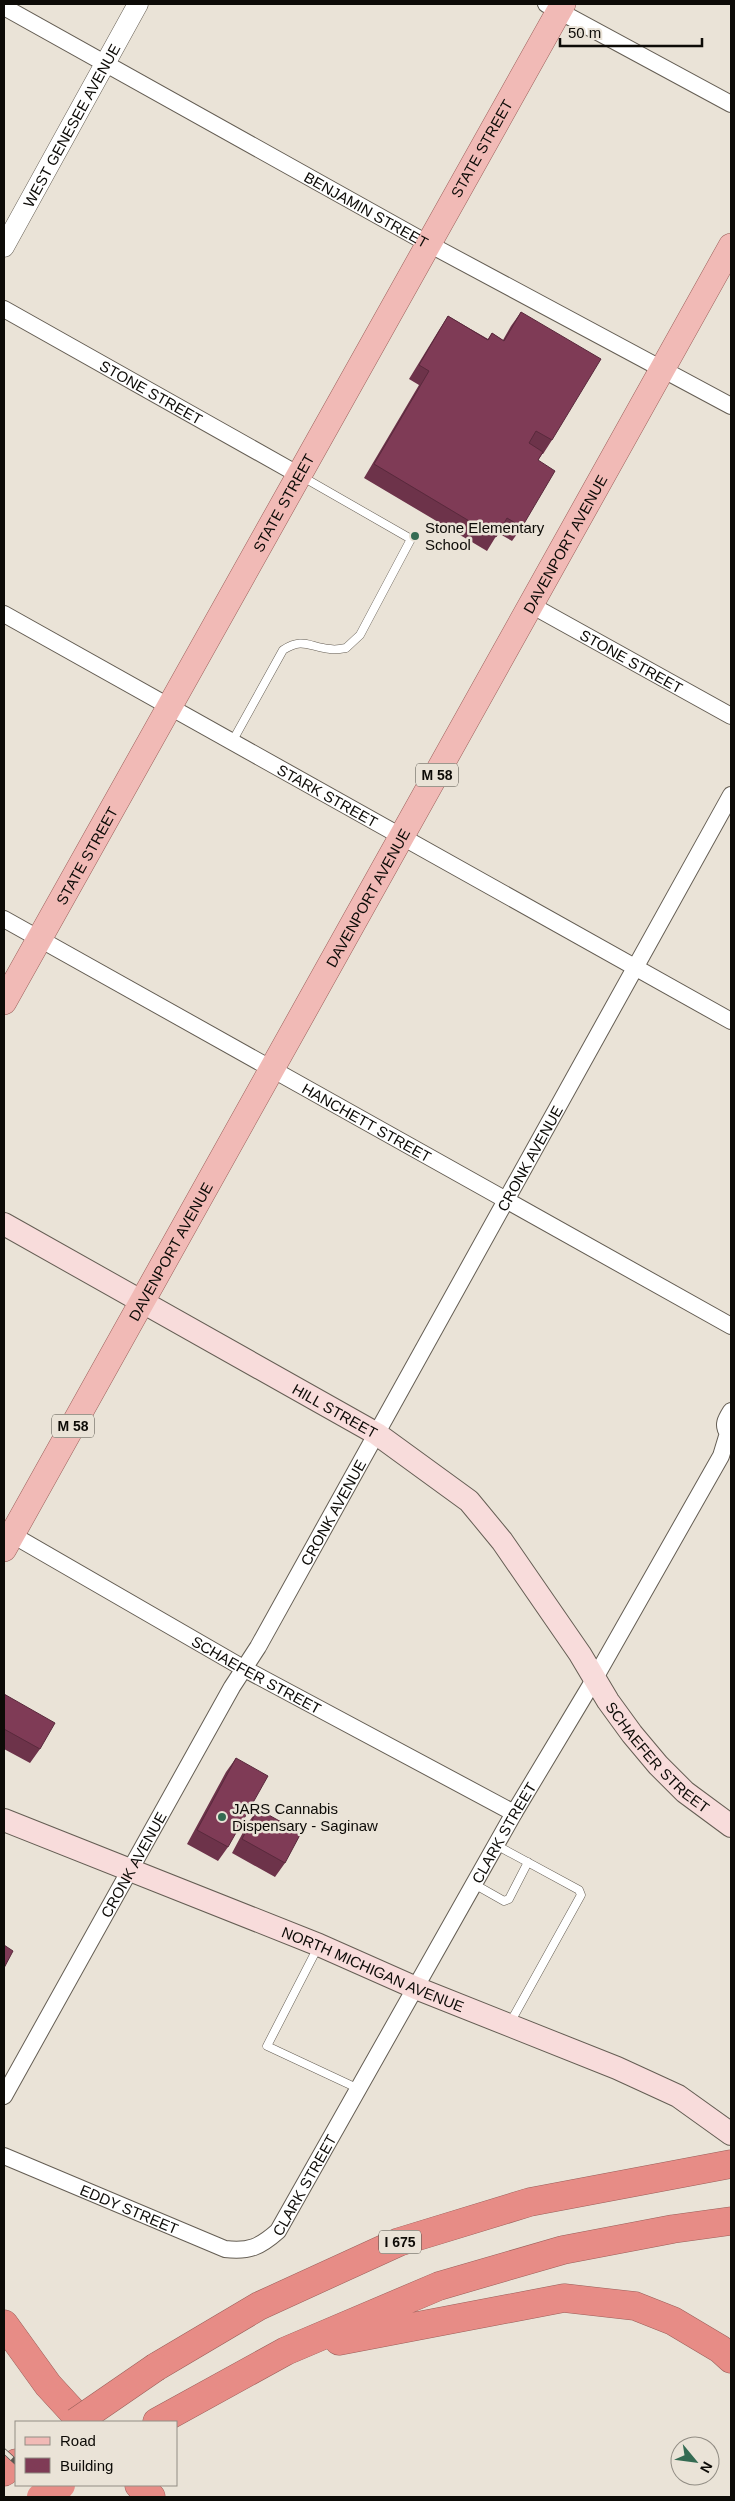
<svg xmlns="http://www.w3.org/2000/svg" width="735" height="2501" font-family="Arial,sans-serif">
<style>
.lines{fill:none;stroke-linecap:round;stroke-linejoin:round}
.service-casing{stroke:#655e54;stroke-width:9}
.minor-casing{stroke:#655e54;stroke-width:18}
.tertiary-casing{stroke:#655e54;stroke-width:21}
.secondary-casing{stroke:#655e54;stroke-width:24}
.primary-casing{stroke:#9b5f5a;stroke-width:26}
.motorway-casing{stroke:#9b5f5a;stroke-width:29}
.service{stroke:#fff;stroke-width:8}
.minor{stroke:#fff;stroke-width:16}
.tertiary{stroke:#fff;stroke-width:20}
.secondary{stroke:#f8dcdb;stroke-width:22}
.primary{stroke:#f1bab6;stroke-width:25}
.motorway{stroke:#e78c86;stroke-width:28}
.rail-casing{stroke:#5b5851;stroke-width:5.5}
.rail{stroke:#eae3d7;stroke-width:4;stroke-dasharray:11;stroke-linecap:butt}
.motorway-bridge-casing{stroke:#9b5f5a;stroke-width:29;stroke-linecap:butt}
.motorway-bridge{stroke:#e78c86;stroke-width:28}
.wall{fill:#6d334a}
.building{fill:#7f3b56;stroke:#59293c}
.poi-dot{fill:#346b52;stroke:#eae3d7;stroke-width:2}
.labels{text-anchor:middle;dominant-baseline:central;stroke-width:5;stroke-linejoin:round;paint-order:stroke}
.shield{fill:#eae3d7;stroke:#4f4c45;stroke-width:1}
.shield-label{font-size:14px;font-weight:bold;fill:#0d0b07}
.street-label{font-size:15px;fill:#0d0b07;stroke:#eae3d7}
.poi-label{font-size:15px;fill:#0d0b07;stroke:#eae3d7;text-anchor:start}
</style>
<rect width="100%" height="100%" fill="#eae3d7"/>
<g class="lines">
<defs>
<path id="service" d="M232,742L283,650C303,637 309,647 330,649C335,650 341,649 346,648L360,635L411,539L301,476
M496,1845L579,1890L581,1895L510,2023
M474,1884L504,1901L509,1899L528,1862
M318,1947L267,2046L359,2089"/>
<g id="minor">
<path d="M546,4L731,104"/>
<path id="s1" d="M4,7L427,243L731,406"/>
<path id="s2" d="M4,309L299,475"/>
<path id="s3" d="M531,605L731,716"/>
<path id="s4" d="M4,614L731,1021"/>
<path id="s5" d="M4,919L731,1326"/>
<path id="s6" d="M4,1530L243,1668L514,1813"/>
<path id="s7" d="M4,2096L232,1687L258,1647L731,795"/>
<path id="s8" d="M4,2156L225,2249C249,2252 260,2247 278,2231L514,1813L595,1678L721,1456L728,1433C722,1425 726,1419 731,1411"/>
</g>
<g id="tertiary">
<path id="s9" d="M4,247L138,4"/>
</g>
<g id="secondary">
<path id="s10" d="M4,1224L377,1434L469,1501L502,1541L580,1654L608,1701L632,1734L658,1765L685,1792L731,1826"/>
<path id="s11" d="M4,1820L319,1945L416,1988L617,2068L678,2096L731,2134"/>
</g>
<g id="primary">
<path id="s12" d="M4,1002C192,670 374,335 563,4"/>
<path id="s13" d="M4,1549L731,246"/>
</g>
<path id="motorway" d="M4,2324L48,2385L82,2422
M339,2341L564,2298L635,2306L673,2321L720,2349L731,2359
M156,2367L259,2306L399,2242L530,2202L731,2164
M157,2422L286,2351L439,2286L563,2250L673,2229L731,2221
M4,2472L16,2463
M139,2485L151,2497"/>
</defs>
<use href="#service" class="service-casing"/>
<use href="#minor" class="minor-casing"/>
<use href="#tertiary" class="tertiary-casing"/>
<use href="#secondary" class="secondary-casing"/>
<use href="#primary" class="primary-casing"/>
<use href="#motorway" class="motorway-casing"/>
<use href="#service" class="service"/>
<use href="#minor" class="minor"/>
<use href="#tertiary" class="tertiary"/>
<use href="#secondary" class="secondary"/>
<use href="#primary" class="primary"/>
<use href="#motorway" class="motorway"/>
<defs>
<path id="rail" d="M4,2451L16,2462
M41,2485L55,2497"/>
</defs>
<use href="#rail" class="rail-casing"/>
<use href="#rail" class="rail"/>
<defs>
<path id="motorway-bridge" d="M76,2422L156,2367
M41,2497L61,2485"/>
</defs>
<use href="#motorway-bridge" class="motorway-bridge-casing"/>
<use href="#motorway-bridge" class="motorway-bridge"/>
</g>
<path class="wall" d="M521,312L552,440L543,454H542L538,460L522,527L512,541L498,533L487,551L364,478L419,385L409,379L439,330L448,316L488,339L492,333L503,340L511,326Z
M4,1694L40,1749L30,1763L4,1749Z
M236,1758L228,1847L218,1861L187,1844L226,1772Z
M258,1809L285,1863L275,1877L232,1853L248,1823Z"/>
<path class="building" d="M521,312L601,359L552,440L536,431L529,443L543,452L538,460L555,471L522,527L507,518L496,537L374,464L429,371L419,365L448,316L488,340L492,333L504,341Z
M4,1694L55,1723L40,1749L4,1729Z
M236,1758L268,1776L228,1847L197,1830Z
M258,1809L301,1833L285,1863L242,1839Z
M4,1945L13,1951L4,1968Z"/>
<g class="poi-dot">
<circle cx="415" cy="536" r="5"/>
<circle cx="222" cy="1817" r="5"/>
</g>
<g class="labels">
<g class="shield">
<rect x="416" y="763.5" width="42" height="23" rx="4"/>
<rect x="52" y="1414.5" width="42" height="23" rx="4"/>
<rect x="379" y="2230.5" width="42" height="23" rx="4"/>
</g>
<g class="shield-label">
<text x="437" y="775">M 58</text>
<text x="73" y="1426">M 58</text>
<text x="400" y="2242">I 675</text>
</g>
<g class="street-label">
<text stroke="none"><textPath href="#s9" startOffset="139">WEST GENESEE AVENUE</textPath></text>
<text stroke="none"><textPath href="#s12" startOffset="978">STATE STREET</textPath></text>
<text stroke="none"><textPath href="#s1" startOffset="415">BENJAMIN STREET</textPath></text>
<text stroke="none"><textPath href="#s2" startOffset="169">STONE STREET</textPath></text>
<text stroke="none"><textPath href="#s12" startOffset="572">STATE STREET</textPath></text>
<text stroke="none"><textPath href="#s13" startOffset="1151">DAVENPORT AVENUE</textPath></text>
<text stroke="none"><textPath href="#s3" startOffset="115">STONE STREET</textPath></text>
<text stroke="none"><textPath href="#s4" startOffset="371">STARK STREET</textPath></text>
<text stroke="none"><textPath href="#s12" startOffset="168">STATE STREET</textPath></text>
<text stroke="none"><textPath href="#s13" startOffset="746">DAVENPORT AVENUE</textPath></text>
<text stroke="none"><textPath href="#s5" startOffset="416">HANCHETT STREET</textPath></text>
<text stroke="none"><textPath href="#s7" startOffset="1075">CRONK AVENUE</textPath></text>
<text stroke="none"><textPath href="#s13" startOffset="341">DAVENPORT AVENUE</textPath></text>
<text stroke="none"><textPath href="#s10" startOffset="380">HILL STREET</textPath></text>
<text stroke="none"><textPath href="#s7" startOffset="670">CRONK AVENUE</textPath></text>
<text stroke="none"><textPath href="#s6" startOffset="291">SCHAEFER STREET</textPath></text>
<text stroke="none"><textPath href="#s10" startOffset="861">SCHAEFER STREET</textPath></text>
<text stroke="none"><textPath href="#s8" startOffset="756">CLARK STREET</textPath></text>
<text stroke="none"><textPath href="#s7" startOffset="265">CRONK AVENUE</textPath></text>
<text stroke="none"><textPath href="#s11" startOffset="398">NORTH MICHIGAN AVENUE</textPath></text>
<text stroke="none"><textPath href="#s8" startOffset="351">CLARK STREET</textPath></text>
<text stroke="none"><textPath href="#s8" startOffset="136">EDDY STREET</textPath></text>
</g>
<g class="poi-label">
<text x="425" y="527">Stone Elementary<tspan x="425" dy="17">School</tspan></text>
<text x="232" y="1808">JARS Cannabis<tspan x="232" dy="17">Dispensary - Saginaw</tspan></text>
</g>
</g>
<rect width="735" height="2501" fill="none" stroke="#0d0b07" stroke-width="10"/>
<rect x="15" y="2421" width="162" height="65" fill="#eae3d7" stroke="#928d84"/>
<rect x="25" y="2437" width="25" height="8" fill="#f1bab6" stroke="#928d84"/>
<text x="60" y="2446" font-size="15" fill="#0d0b07">Road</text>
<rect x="25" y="2458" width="25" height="15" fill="#7f3b56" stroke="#928d84"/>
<text x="60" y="2471" font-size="15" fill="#0d0b07">Building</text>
<g transform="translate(695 2461) rotate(119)"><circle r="24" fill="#eae3d7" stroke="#928d84"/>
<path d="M0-4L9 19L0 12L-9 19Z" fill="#346b52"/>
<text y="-8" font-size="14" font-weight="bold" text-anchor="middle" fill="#0d0b07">N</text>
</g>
<path d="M560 38v8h142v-8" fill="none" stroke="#0d0b07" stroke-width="2.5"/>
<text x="568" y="38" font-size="15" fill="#0d0b07" stroke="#eae3d7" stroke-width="4" paint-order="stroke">50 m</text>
</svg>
